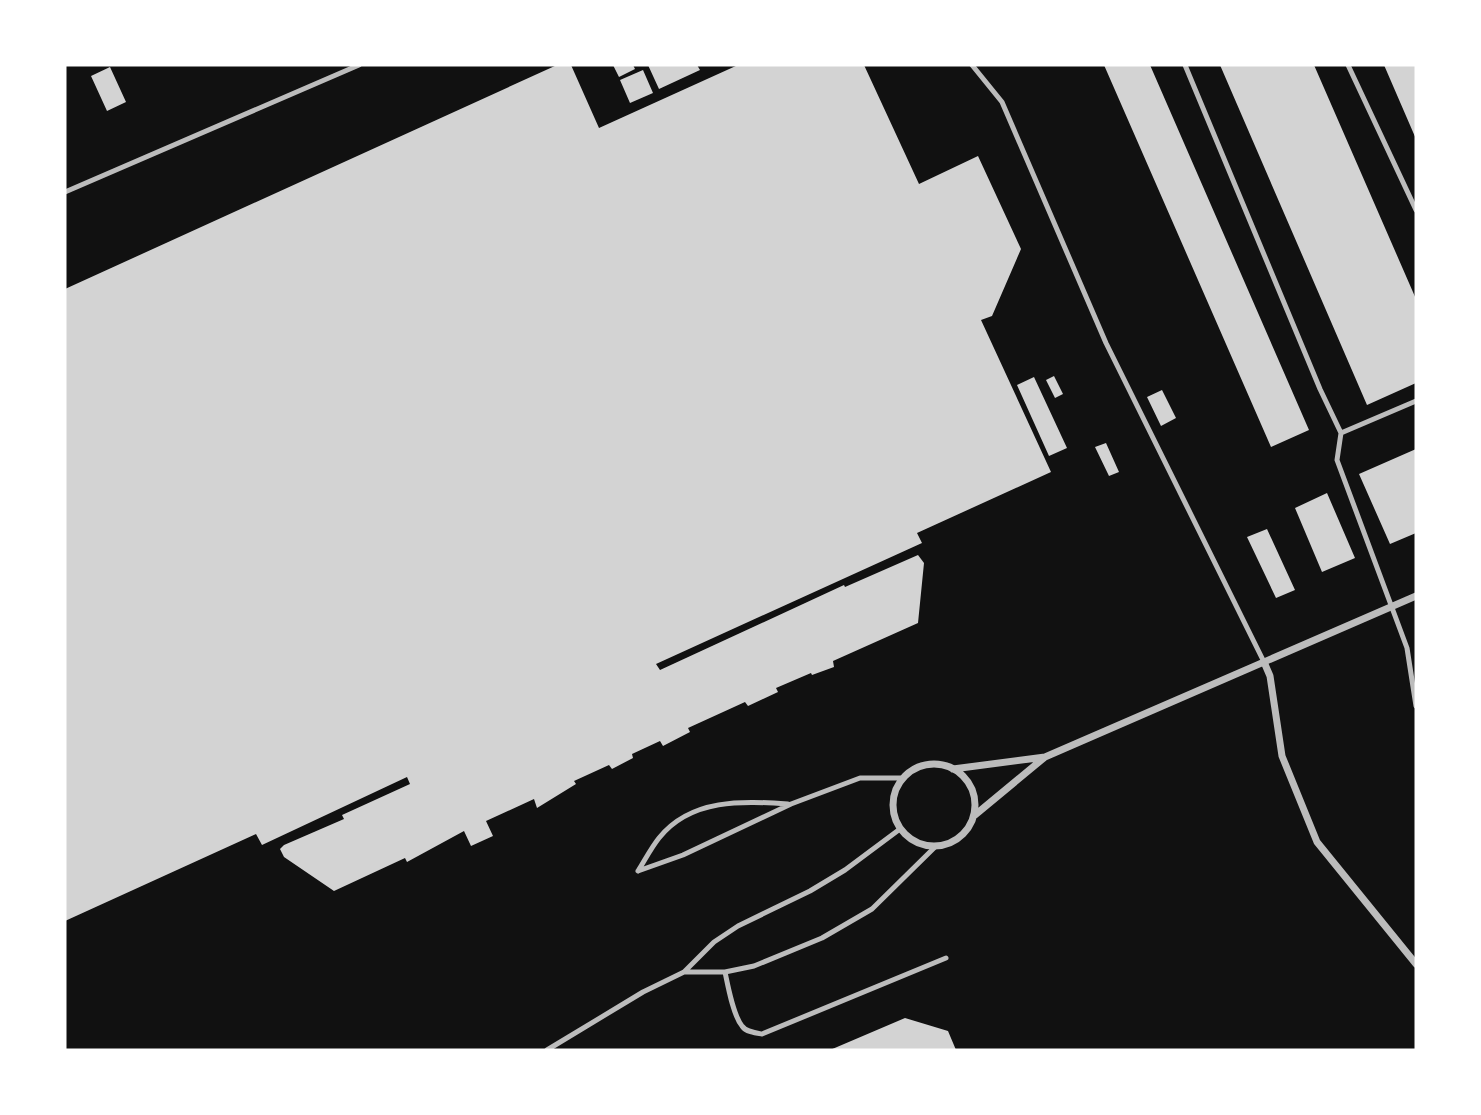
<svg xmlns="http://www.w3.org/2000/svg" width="1481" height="1115" font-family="'Archivo Narrow',sans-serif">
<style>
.building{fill:#d3d3d3}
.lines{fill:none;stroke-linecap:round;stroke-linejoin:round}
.service{stroke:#bcbcbc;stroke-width:5}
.minor{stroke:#bcbcbc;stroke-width:7}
</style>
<rect width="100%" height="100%" fill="#111"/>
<path class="building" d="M557,65H571L599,128L738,65H864L919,184L978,156L1021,249L992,316L981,320L1051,472L917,533L922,543L656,664L660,670L844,585L845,587L918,555L924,563L918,623L833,661L834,667L812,675L811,673L776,688L778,692L748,706L745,702L688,728L690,732L663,746L660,741L632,754L633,758L612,769L609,765L574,781L576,784L537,808L534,799L486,821L493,836L471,846L464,831L407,862L405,858L334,891L284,857L280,849L284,845L344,819L342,815L410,784L407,777L262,845L256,834L65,921V289Z
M613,65H633L635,69L619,77Z
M648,65H697L700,70L659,89Z
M1104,65H1150L1309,430L1271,447Z
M1220,65H1314L1416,299V383L1367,405Z
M1384,65H1416V139Z
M110,67L126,102L107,111L91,76Z
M643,70L653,93L630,103L620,80Z
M1054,376L1063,394L1055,398L1046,380Z
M1034,377L1067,448L1049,456L1017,385Z
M1162,390L1176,418L1161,426L1147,397Z
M1106,443L1119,472L1109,476L1095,447Z
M1416,449V533L1390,544L1359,474Z
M1327,493L1355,558L1322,572L1295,508Z
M1267,529L1295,590L1276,598L1247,537Z
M905,1018L948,1031L956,1050H830Z"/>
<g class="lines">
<path class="service" d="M972,65L1002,102L1106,343L1264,662
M1185,65L1320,389L1341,433L1337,460L1407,648L1416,706
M1348,65L1416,210
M65,192L359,65
M1341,433L1416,401
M638,871L683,855L791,804L860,778H903
M638,871C645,860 651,848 659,838C691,798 743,801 788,804
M684,972H725L754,966L822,938L872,909L935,847
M725,972C728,986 733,1015 742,1026C746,1032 755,1033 762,1034L946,958
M547,1050L643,992L684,972L714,942L738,926L810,891L845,870L900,829"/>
<path class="minor" d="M1264,662L1270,676L1282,756L1317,842L1416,964
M893 805a41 41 0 1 1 82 0a41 41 0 1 1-82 0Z
M953,769L1045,757
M975,815L1045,757L1416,596"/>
</g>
<rect width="1481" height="1115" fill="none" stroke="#ffffff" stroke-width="133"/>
</svg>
